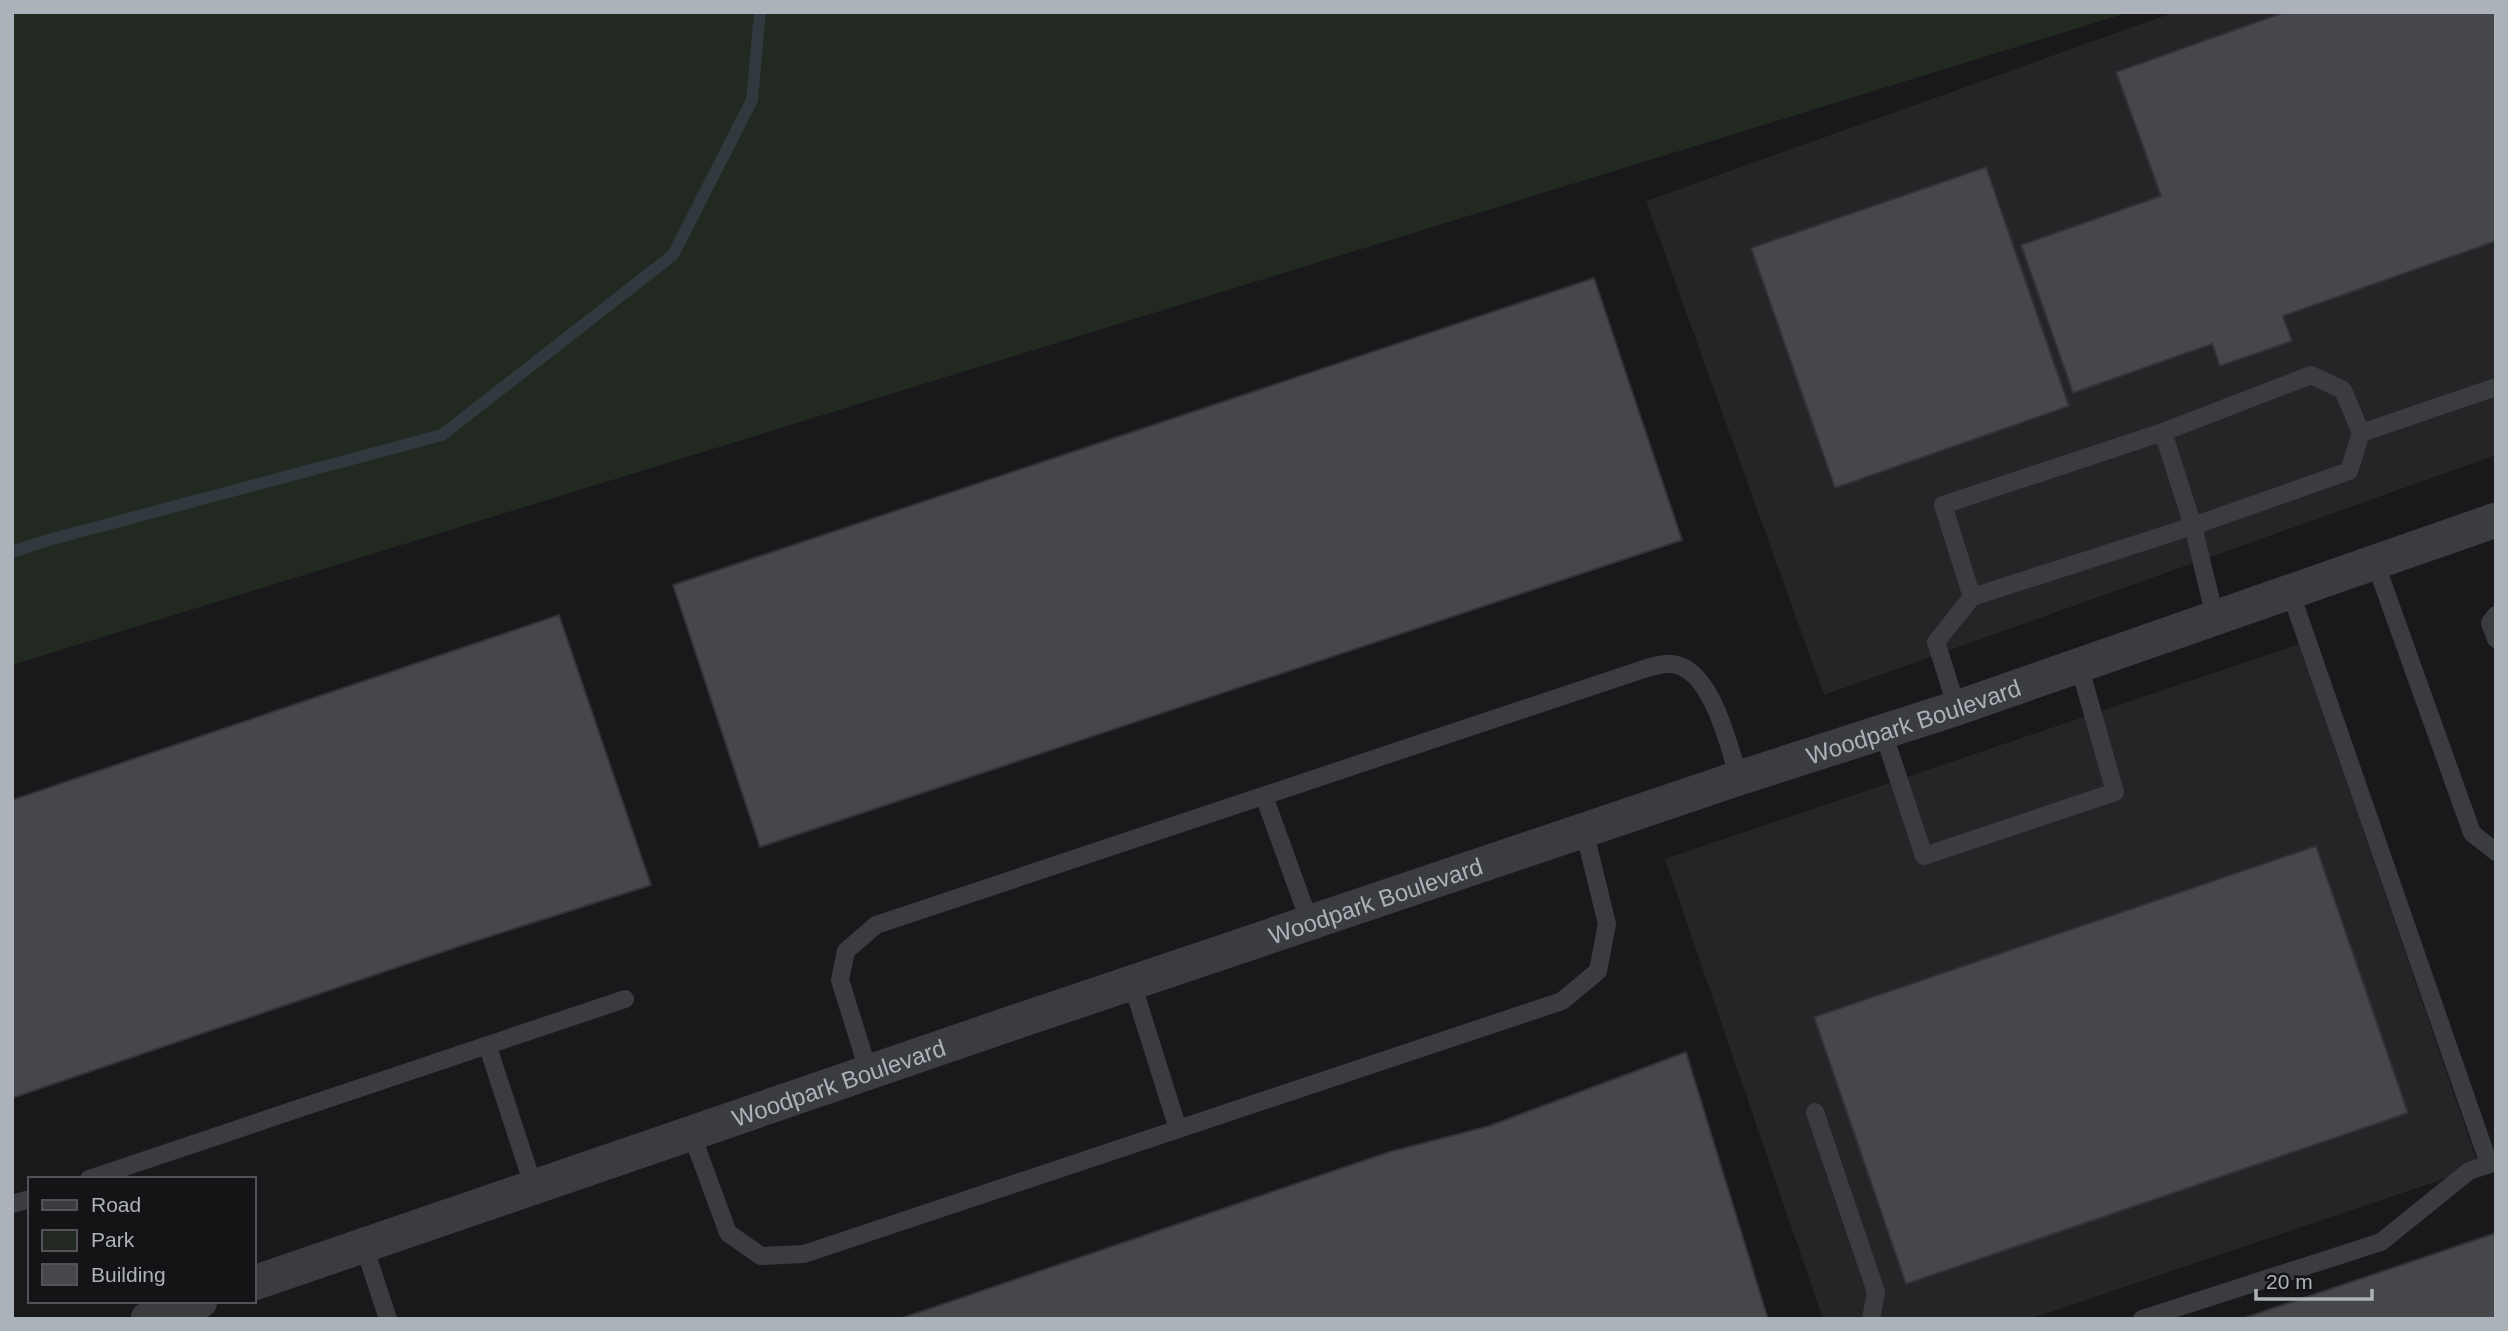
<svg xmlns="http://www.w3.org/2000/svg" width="2508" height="1331" font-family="Helvetica,sans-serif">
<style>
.built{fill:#252528}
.green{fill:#212921}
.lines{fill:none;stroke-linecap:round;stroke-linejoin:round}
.stream{stroke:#2f393e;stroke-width:12}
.building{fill:#46474b;stroke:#333337;stroke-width:2}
.service{stroke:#3a3c40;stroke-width:18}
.minor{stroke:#3a3c40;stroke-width:35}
.labels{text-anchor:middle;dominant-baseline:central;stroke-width:6;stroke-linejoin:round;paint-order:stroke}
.street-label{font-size:24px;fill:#acb2ba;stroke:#141416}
</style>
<rect width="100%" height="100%" fill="#19191b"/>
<path class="built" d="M2175,12H2496V455L1824,695L1646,201Z
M2299,644L2479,1167L2030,1319H1823L1665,859Z"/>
<path class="green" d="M12,12H2130L12,665Z"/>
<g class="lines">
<path class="stream" d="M12,552L45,541L442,435L673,255L752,100L760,12"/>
</g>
<path class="building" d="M2285,12H2496V241L2283,316L2292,341L2220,366L2212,344L2073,393L2021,245L2161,196L2116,72Z
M1986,167L2069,406L1835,488L1751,248Z
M1594,278L1682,540L760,847L673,585Z
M559,615L651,885L466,944L12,1098V800Z
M2316,846L2408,1113L1906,1284L1814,1017Z
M1686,1052L1768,1319H899L1389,1152L1489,1126Z
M2496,1233V1319H2241Z"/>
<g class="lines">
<path class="service" d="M2361,433L2496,387
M2375,562L2472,833L2496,852
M2290,591L2489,1164
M1972,597L1943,505L2163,432L2193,526L2349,471L2361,433L2343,390L2311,375L2163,432
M2496,615L2490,623L2496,639
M1957,708L1936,642L1972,597L2193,526L2215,617
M1883,732L1924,856L2115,792L2079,665
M1264,796L1310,923
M1132,983L1178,1129
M488,1047L534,1188
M869,1073L840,980L846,951L876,925L1650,667C1656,666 1665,663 1672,664C1712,668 1729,747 1739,778
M1815,1112L1876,1292L1871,1319
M692,1135L728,1233L761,1256L804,1254L1562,1001L1598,971L1607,924L1584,830
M89,1179L625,999
M12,1204L30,1199
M364,1246L388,1319
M2142,1319L2381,1242L2469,1171L2496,1162"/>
<g class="minor">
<path id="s1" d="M254,1283L1024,1019L1739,778L1957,708L2496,520"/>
<path d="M148,1319L200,1301"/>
</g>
</g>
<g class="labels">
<g class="street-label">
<text stroke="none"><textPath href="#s1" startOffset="1752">Woodpark Boulevard</textPath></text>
<text stroke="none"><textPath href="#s1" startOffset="1185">Woodpark Boulevard</textPath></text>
<text stroke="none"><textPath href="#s1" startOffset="618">Woodpark Boulevard</textPath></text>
</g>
</g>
<rect width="2508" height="1331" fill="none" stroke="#acb2ba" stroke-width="28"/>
<rect x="28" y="1177" width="228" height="126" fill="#141416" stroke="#515358" stroke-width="2"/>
<rect x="42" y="1200" width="35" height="10" fill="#3a3c40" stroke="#515358" stroke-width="2"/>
<text x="91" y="1212" font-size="21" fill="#acb2ba">Road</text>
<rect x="42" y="1230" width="35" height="21" fill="#212921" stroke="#515358" stroke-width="2"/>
<text x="91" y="1247" font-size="21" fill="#acb2ba">Park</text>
<rect x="42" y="1264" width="35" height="21" fill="#46474b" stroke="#515358" stroke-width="2"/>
<text x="91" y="1282" font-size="21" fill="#acb2ba">Building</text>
<path d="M2256 1289v10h116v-10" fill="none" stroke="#acb2ba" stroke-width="3.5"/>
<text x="2266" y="1289" font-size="21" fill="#acb2ba" stroke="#141416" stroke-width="5" paint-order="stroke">20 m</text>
</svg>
